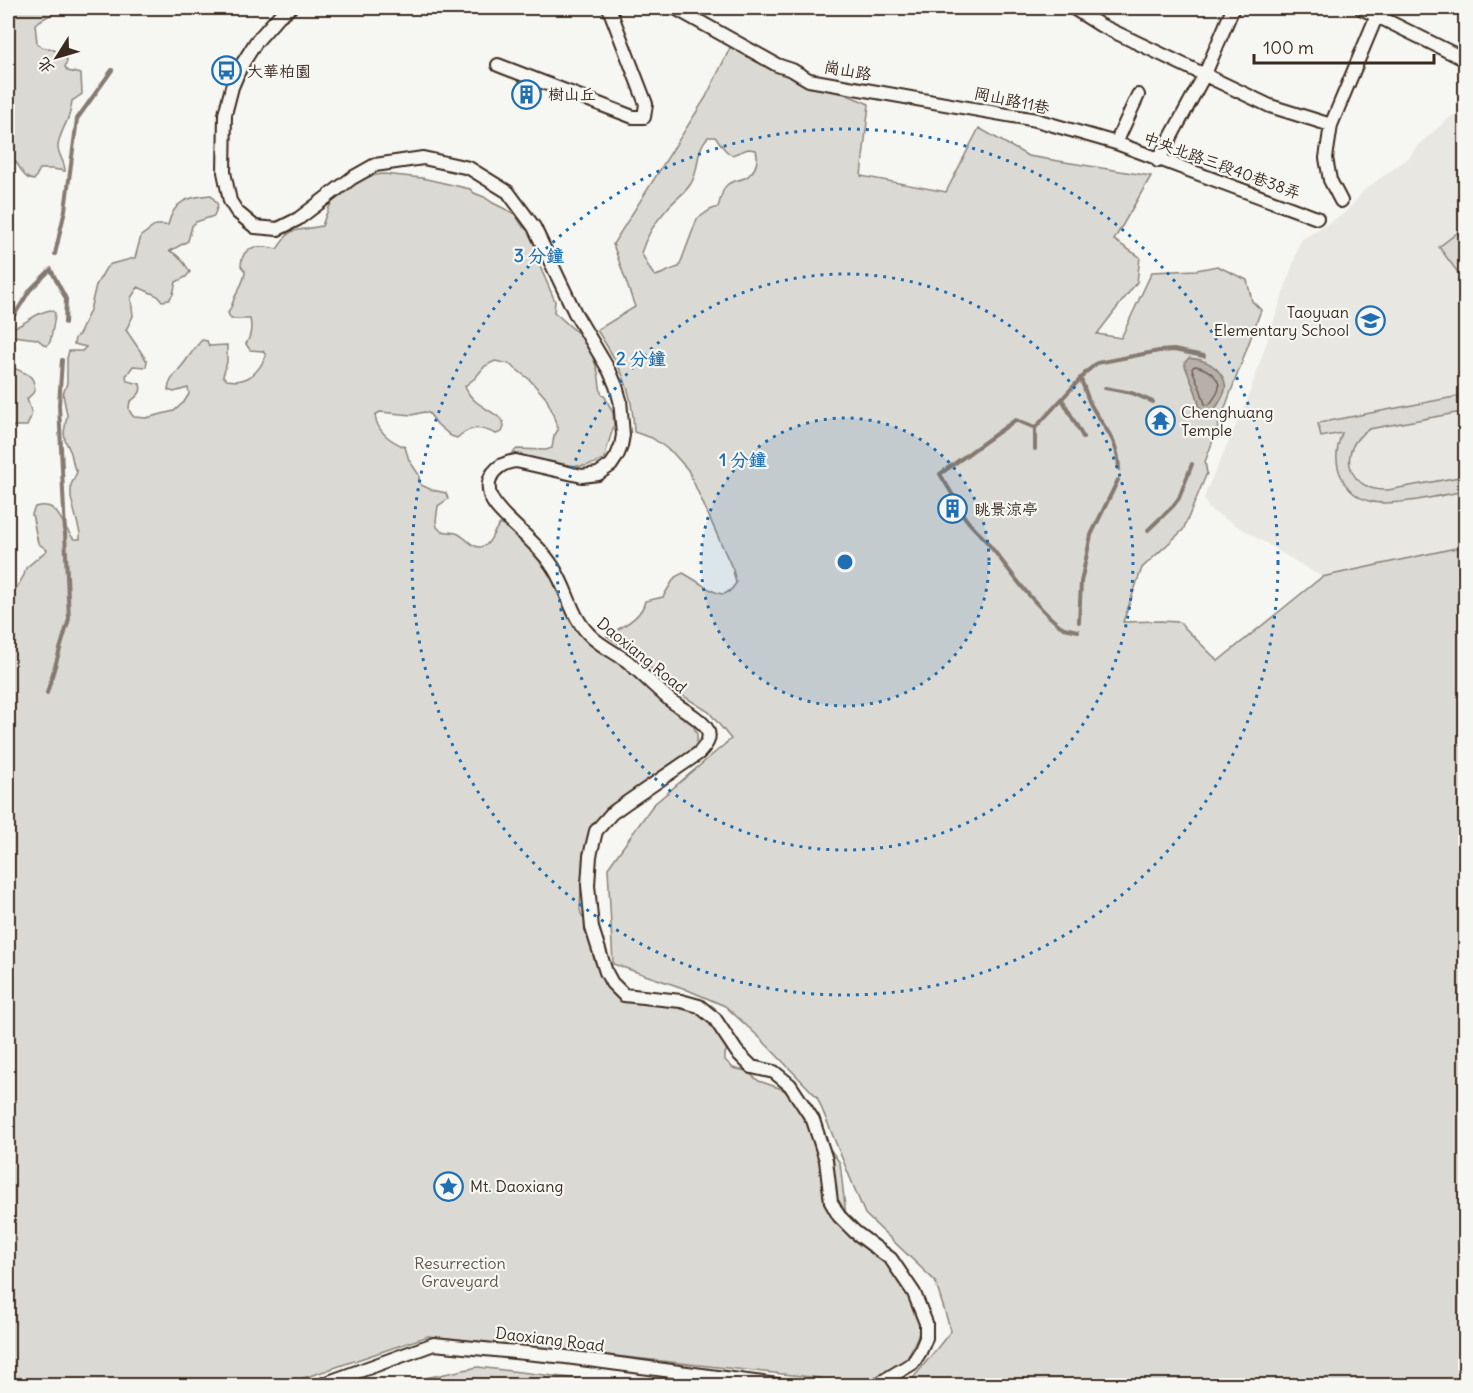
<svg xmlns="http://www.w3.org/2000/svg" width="1473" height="1393" font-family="Delius,'LXGW WenKai TC',sans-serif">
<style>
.built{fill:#e8e7e2}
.green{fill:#dad9d3;stroke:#8a8278;stroke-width:1.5;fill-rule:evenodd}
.water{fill:#b6b0a9;stroke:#857a71;stroke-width:1.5}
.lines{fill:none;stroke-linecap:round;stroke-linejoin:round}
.shore{stroke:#6c6056;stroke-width:1.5}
.stream{stroke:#857a71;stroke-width:4}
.minor-casing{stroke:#3b2a1e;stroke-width:16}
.minor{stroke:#f6f6f2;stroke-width:12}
.ring{fill:none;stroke:#1f6fb2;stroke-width:3;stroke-dasharray:3 6}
.labels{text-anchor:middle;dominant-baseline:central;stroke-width:4.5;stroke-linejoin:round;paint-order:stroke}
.street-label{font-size:16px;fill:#3b2a1e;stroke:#f6f6f2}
.poi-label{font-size:16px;fill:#3b2a1e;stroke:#f6f6f2;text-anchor:start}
.park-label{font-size:16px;fill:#63564b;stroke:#f6f6f2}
.centre{fill:#1f6fb2;stroke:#f6f6f2;stroke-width:3}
.ring-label{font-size:18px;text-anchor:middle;font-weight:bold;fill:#1f6fb2;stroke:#f6f6f2;stroke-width:4.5;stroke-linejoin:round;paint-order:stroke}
</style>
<rect width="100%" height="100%" fill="#f6f6f2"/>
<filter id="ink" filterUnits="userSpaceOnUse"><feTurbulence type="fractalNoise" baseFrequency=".0167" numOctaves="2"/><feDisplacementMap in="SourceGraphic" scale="12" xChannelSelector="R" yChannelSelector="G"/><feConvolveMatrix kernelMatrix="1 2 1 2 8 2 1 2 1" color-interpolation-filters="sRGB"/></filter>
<g filter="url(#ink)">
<path class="built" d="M1453,115L1465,118V546L1322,577L1209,509L1204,500L1206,492L1247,401L1301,240L1342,215L1354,203L1364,190L1410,157L1417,146Z"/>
<path class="green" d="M8,8H73C66,13 60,11 53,14C47,16 41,20 35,24L37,43L41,47L52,49L65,56L67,61L65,67L68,71L81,74L82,94L72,101C71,106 71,111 69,115C66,126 58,135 58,148C59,156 65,162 65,171L53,169H40L34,180C20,179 22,163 8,155Z
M731,46L869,104L861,176L946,192L979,128L1028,156L1151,176L1114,240L1140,257L1137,282L1097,334L1121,338L1152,272L1197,270L1217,266L1247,280L1252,301L1261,310L1205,462L1207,473L1183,530L1142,568L1123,622L1160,621L1179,622L1218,661L1322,577L1465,546V1385H903L910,1382L951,1331L935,1281L865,1214L817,1097L760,1038L725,1006L683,988L613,964L608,868L653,805L731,739L709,712L674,690L640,658L607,636C621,627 642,618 645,601L663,597L675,577L683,573C690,577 697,581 704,586C718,594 726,600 736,583L733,570L688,470L673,453L662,445L652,438L634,432C633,388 620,366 597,330L635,307L613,244L706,97ZM708,137H715C722,144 723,151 732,155L748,149L756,150C759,161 756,170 747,177C741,180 733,181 728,184C721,189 721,200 718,207L710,210L697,219L679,267C670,269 664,274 655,276C648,269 647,261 641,253C646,237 656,221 667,209C674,200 684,194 690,185C701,170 694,151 708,137Z
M384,174L422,178L470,189L474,193L484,197L493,203L515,214L523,227L532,233L535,239V255L555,301L554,312L588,342L598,372L601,393L605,397L613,413L614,425L607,448L605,458C587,471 568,465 548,461C537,459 525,460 514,459L512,453L517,449L546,450L552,448L554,436L558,430L552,411L546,398L529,379L509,364L495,361L485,366L475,378L465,386C471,405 492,409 503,421L504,427L502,432L496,434C481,427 471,425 457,438L451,436L437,424L429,413L424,412L412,415L380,412L375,415C377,432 390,441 405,447L409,460L419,475V481L421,485L432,490L446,493L448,499L438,506L436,521L437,527L441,531C446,532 451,532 456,533C465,535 474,553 486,545C492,540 494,530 500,524L528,542L536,552L537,558L552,577L561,597L563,607L569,609L690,719L697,734V742L689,756L652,777L606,816L588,842L583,853L580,908L581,914L589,925L593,941V953L594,959L605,974L604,984L608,989L613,991L711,1005L715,1008L729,1043L725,1054V1060L733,1068L746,1071L759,1081L782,1089L801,1101L830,1149L840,1163L846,1216L887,1263L893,1273L921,1307L920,1331L907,1359L864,1386L834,1385L820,1378L428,1336L301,1379L294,1385L8,1386V612L12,596L24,575L26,568L47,550L38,543L32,514L35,507C60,500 59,523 74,539H80V533L71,498V485L77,472L74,467L71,453L65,440L64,433L67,415L63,394L67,383V358L69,351H82L86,347L74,344L75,338L80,333L90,310L96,285L106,268L111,264L135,258L141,236L156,225H168C174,200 188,197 211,195L218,205L214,216L196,222L192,226L188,241L170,251C180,256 185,263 190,272L186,277L176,282L173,294L169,300L162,301L158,296L138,287L131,298L133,316L126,330L147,361L146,367L133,366L126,376L127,381L140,384C143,394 136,396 130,402C128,409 129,412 134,417L146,418L174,411L184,402L189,394L188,388L174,392L168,390C169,380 174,376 180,368C188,359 193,349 202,340L207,341L209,346L227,345V362L223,376L227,380C247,384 258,373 266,356L263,351L250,350L246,344C251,336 252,328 250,319H231L228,313C231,308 232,305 234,299C238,289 245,282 245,271L241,266C242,244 259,245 277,249L288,234L293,231L322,226C325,217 328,207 334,199C345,185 367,175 384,174Z
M1465,227V282L1439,247Z
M51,310L55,313C55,317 51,339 50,342C49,344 47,345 46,346L37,339L13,336L8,337V328C24,328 33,312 51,310Z
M8,364C21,375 34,369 35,391L27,399C32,415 34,410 27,426H14L8,434Z
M1465,395V414L1456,413L1369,429C1335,450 1348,492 1388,490L1465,476V491C1442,495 1390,508 1369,501C1357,498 1347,489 1342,478C1334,463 1336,448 1342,433L1321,437L1318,423Z
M478,1367L629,1385H392Z"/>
<path class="water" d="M1189,358C1193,359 1199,359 1203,361C1214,364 1228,378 1225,390C1223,399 1215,409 1210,416L1207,417L1202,413L1200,409L1196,393L1185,366V362Z"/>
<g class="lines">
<path class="shore" d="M1196,366C1205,368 1220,376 1219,388C1218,394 1212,401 1209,405L1205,404L1201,391L1192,369L1193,367Z"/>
<path class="stream" d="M55,254L65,210L77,119L112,70
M51,270L66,299L65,323
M8,318L15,314L30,290L51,269
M1085,373L1097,363L1159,351L1174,350L1204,356
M1080,378C1085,387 1086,396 1091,405C1104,429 1118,438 1119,469
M1105,388L1132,393L1153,402
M1062,399L1083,437
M1035,428V449
M957,502L940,474L1014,421L1016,420L1035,428L1083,376
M960,509C966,523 977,530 986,541C1010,570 1030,601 1059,625L1064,628L1078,631
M1148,530L1173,506L1179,498L1192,464
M1079,622L1081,582L1091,535L1118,480
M47,693L69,619L59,405L62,360"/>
<defs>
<path id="minor" d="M290,8L279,16L256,42L241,66L232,87L225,114L224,172L230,201L237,212L255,227L278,229L298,219L352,178L375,165L423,158L469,168L508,192L534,227L575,313L610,372L616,386L620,400L623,435L621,446L617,456L611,465L598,474L582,476L516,461C507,462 499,465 493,473C488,480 488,488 490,495C493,505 502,513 509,520C524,535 542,549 553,567C569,591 570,618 593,638C603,647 616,653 627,661C642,674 656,688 671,701C681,708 701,719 707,729C712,739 705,746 699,753L626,803L612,813L596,831L590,856L588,885L592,928L606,972L612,983L624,995L681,1001L699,1006L715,1019L737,1052L752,1067L774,1072L790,1085L813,1120L826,1160L831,1202L839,1216L855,1232L891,1259L914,1293L926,1323V1338L920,1352L913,1363L875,1386
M675,8L777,65L792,70L809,80L1036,120L1116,143L1317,218
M1073,8L1100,25L1270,106L1331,125
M1361,8L1466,60
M498,65L633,117H644L646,104L609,8
M1116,143L1138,95
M1158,161L1205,74L1233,8
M1341,201L1330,180L1326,158L1331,125L1380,8
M318,1386L434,1344L566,1357L785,1386"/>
</defs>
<use href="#minor" class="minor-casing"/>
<use href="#minor" class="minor"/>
</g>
</g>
<circle cx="845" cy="562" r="144" fill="#1f6fb2" fill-opacity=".12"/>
<g class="ring">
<circle cx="845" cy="562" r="144"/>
<circle cx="845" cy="562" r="288"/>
<circle cx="845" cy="562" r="433"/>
</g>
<defs>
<symbol id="bus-ring" viewBox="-11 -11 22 22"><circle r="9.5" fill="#f6f6f2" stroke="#1f6fb2" stroke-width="1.5"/><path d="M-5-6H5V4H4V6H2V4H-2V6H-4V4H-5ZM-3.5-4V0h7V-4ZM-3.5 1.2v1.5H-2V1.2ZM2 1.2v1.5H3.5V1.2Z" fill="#1f6fb2"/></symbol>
<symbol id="building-ring" viewBox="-11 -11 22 22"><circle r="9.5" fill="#f6f6f2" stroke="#1f6fb2" stroke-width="1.5"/><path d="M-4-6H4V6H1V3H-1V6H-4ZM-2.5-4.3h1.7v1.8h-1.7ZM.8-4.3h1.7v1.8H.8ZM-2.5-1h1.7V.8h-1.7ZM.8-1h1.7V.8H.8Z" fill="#1f6fb2"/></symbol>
<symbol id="school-ring" viewBox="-11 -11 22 22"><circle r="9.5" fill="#f6f6f2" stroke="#1f6fb2" stroke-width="1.5"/><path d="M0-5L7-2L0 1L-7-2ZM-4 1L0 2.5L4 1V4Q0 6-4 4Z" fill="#1f6fb2"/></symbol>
<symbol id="temple-ring" viewBox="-11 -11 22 22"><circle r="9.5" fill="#f6f6f2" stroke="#1f6fb2" stroke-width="1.5"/><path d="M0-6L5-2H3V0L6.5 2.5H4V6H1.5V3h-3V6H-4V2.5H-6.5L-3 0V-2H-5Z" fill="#1f6fb2"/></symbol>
<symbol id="sight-ring" viewBox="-11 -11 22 22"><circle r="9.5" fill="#f6f6f2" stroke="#1f6fb2" stroke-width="1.5"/><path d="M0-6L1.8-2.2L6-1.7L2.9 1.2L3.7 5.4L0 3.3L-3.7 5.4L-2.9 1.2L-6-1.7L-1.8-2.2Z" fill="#1f6fb2"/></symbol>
</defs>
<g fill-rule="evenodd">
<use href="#bus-ring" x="210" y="54" width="33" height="33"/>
<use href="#building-ring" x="510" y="78" width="33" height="33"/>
<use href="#school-ring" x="1354" y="304" width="33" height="33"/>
<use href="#temple-ring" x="1144" y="404" width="33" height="33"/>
<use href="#building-ring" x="936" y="492" width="33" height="33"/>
<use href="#sight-ring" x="432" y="1170" width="33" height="33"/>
</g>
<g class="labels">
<g class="street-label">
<text transform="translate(848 70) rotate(10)">崗山路</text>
<text transform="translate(1012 100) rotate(12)">岡山路11巷</text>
<text transform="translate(1222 165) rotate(20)">中央北路三段40巷38弄</text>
<text transform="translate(642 655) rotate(39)">Daoxiang Road</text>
<text transform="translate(550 1339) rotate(7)">Daoxiang Road</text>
</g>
<g class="poi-label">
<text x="247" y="71">大華柏園</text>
<text x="548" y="94">樹山丘</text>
<text x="1349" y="312" text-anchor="end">Taoyuan<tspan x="1349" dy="18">Elementary School</tspan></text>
<text x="1181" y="412">Chenghuang<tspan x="1181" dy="18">Temple</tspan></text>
<text x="974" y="509">眺景涼亭</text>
<text x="470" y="1186">Mt. Daoxiang</text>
</g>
<g class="park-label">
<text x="460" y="1263">Resurrection<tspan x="460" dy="18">Graveyard</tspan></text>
</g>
</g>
<circle cx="845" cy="562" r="9" class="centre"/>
<g class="ring-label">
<text x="539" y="262">3 分鐘</text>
<text x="641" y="365">2 分鐘</text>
<text x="743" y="466">1 分鐘</text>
</g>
<rect width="1473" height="1393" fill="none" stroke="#f6f6f2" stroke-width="30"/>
<rect x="15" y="15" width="1443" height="1363" fill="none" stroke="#3b2a1e" stroke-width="2" filter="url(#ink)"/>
<g transform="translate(57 57) rotate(233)" stroke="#f6f6f2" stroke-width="4.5" paint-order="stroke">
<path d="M0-4.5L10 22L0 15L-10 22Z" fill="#3b2a1e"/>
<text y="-9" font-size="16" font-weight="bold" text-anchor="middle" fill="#3b2a1e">北</text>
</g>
<path d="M1254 54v9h180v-9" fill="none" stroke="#3b2a1e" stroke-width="3"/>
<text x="1263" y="54" font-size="18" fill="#3b2a1e" stroke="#f6f6f2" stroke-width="4.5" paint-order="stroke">100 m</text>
</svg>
